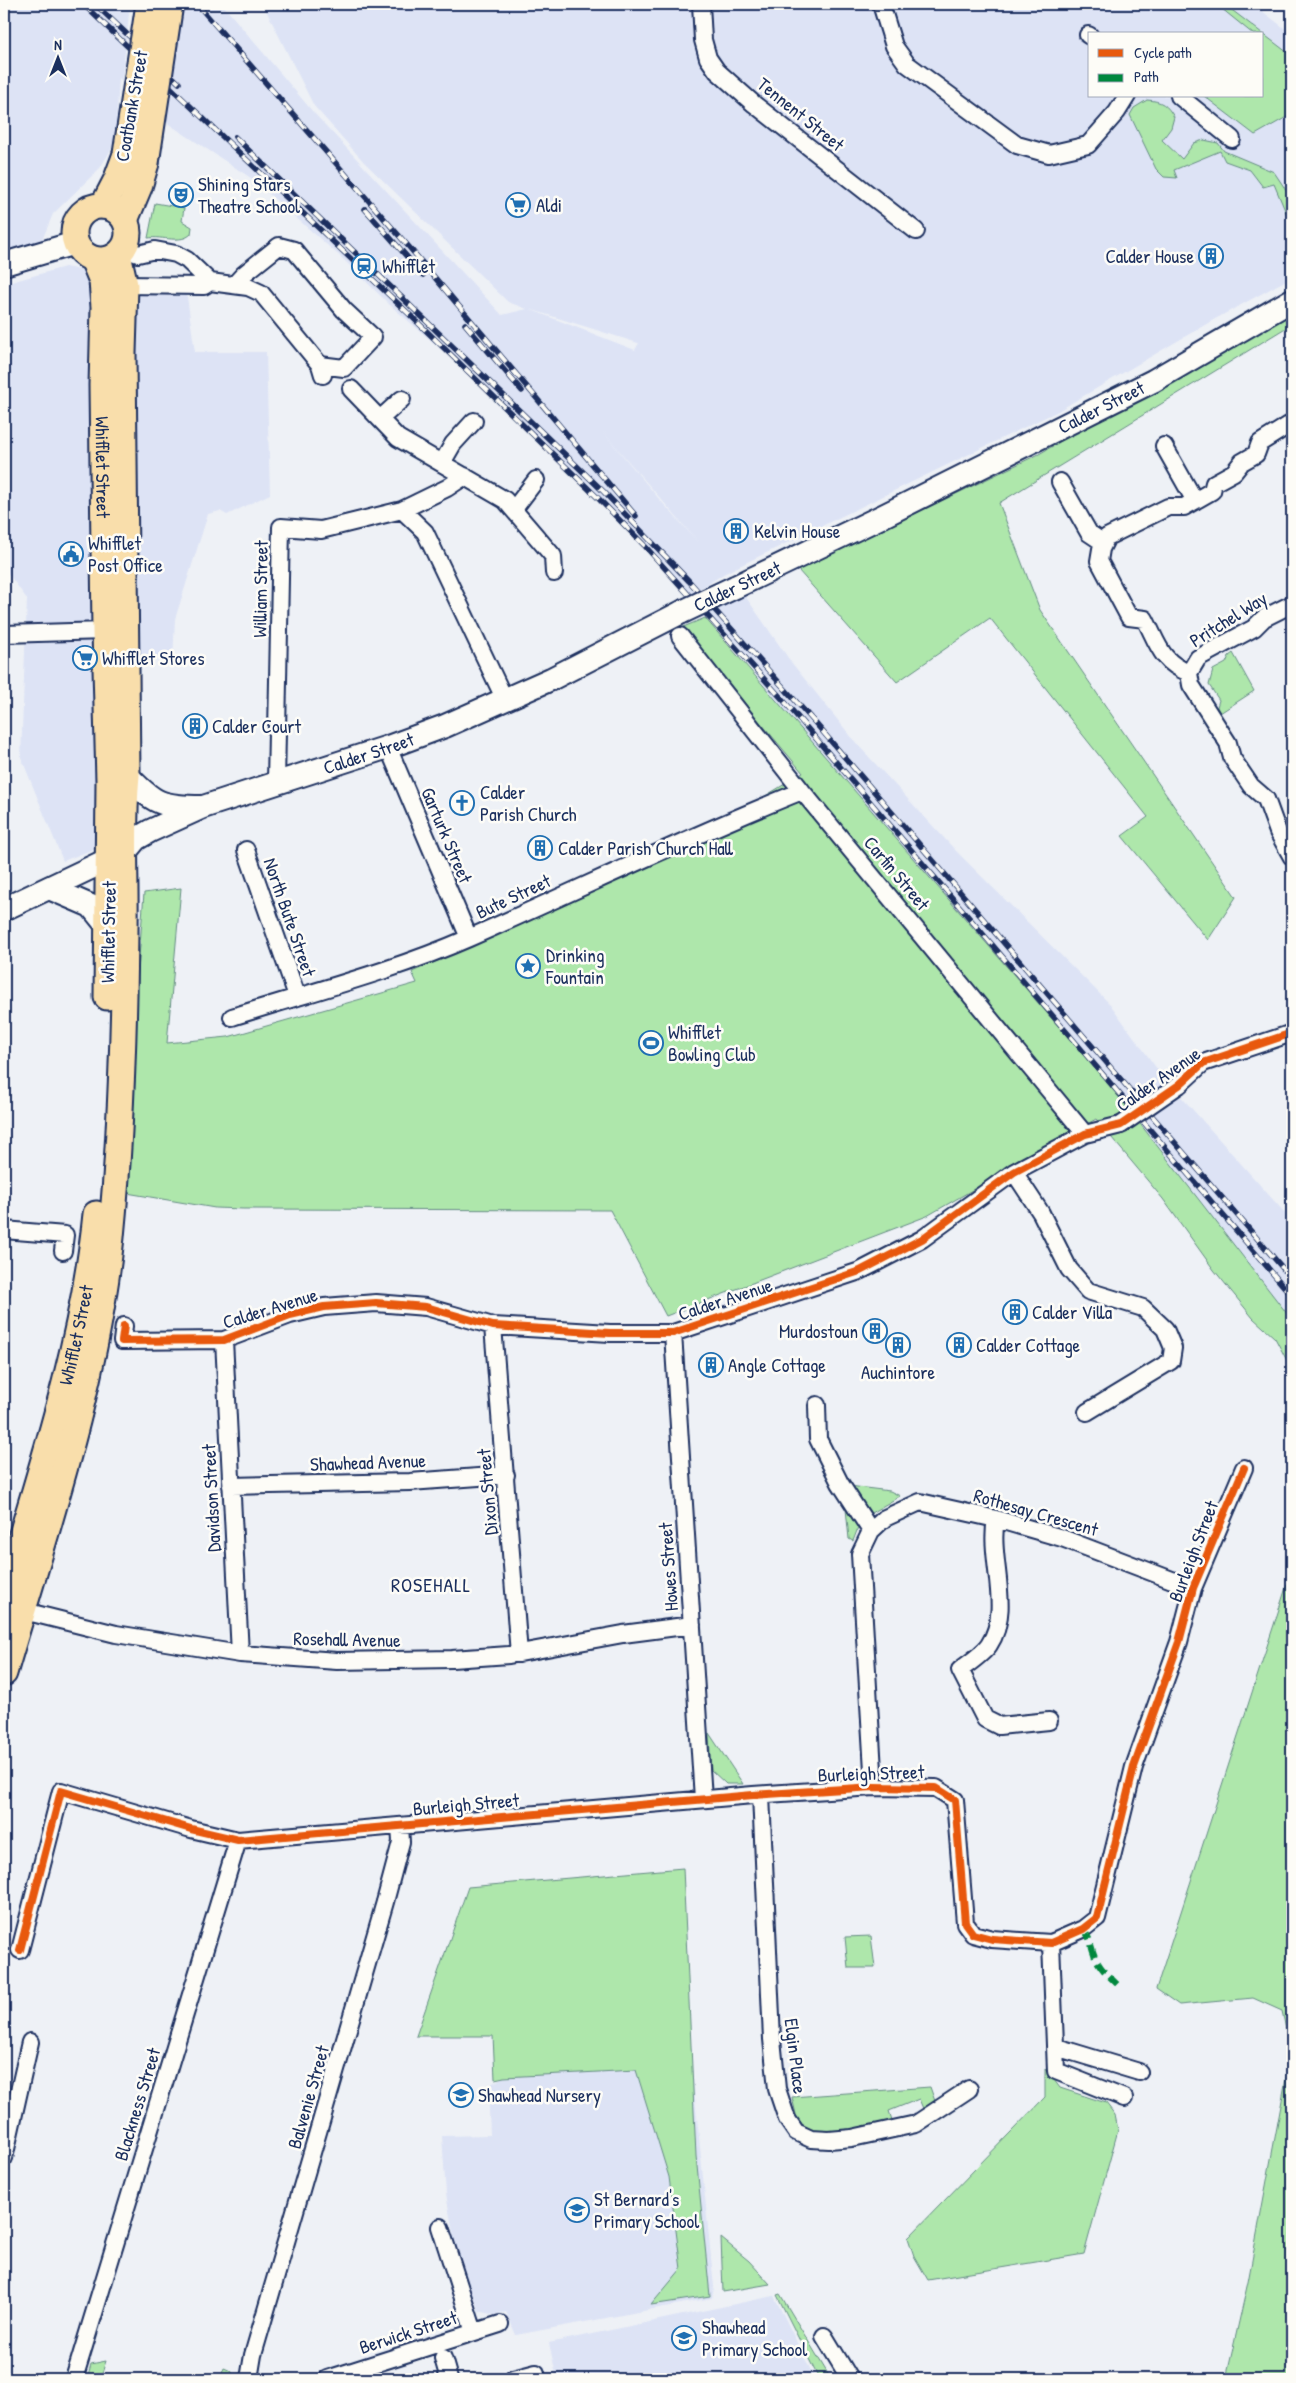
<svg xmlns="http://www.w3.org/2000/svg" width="1296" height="2383" font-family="'Patrick Hand',sans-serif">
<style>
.built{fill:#dde3f5;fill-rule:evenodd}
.green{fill:#aee7ab;stroke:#648b84}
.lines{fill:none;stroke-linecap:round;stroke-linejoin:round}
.street-casing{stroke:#1b2f5e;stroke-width:20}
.secondary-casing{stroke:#1b2f5e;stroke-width:26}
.primary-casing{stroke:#1b2f5e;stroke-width:29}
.street{stroke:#fdfcf7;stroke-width:16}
.secondary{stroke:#fdfcf7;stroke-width:22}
.primary{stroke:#f9deab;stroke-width:25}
.rail-casing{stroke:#1b2f5e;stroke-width:5.5}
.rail{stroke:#fdfcf7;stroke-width:4;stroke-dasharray:11;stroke-linecap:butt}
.street-bridge-casing{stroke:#1b2f5e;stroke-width:20;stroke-linecap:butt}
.secondary-bridge-casing{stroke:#1b2f5e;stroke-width:26;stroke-linecap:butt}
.primary-bridge-casing{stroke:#1b2f5e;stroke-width:29;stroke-linecap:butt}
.street-bridge{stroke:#fdfcf7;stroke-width:16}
.secondary-bridge{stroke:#fdfcf7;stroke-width:22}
.primary-bridge{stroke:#f9deab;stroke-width:25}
.quiet{stroke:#00873e;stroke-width:6;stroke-dasharray:12 6;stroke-linecap:butt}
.cycleway-casing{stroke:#fdfcf7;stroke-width:11}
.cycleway{stroke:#e8590c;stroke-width:8}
.labels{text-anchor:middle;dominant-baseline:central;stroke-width:5;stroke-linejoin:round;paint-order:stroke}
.street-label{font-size:19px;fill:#1b2f5e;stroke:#fdfcf7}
.poi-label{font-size:19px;fill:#1b2f5e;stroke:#fdfcf7;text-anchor:start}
.neighbourhood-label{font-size:20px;letter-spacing:1px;fill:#1b2f5e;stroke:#fdfcf7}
</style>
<rect width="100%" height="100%" fill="#eef1f6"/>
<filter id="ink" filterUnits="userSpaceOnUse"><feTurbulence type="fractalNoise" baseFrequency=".02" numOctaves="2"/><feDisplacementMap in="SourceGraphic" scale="10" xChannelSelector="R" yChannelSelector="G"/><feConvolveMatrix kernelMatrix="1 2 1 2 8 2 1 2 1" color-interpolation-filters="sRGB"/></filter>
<g filter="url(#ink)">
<path class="built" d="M4,4H130L122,81L119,78L115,143L100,168L53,214L42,240L4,252Z
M173,4H222L313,112L502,315L527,309L508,302L364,162L314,106L263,4H1253L1292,34V277L1215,319L1058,411L725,573L689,596L599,499L492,393L390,305L343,259L251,178L155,115ZM1090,34H1262V96H1090ZM529,309L638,343H639L635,350ZM603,432L698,542L660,500Z
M65,267L186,290L195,352H266L270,494L227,515L220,511L208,514L175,619L173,660L116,661L115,841L63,861L21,757L27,599L4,568V284Z
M743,593L791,662L857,744L957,852L1110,1004L1160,1073L1292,1221V1318L819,755L706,612Z
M691,2058L714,2287L712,2298L516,2335L506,2312L494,2315L479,2311L457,2255L446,2194L442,2136L490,2135L488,2086L503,2077Z
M774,2296L815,2379H557L549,2343Z"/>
<path class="green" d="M1216,4H1224L1292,56V114L1255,135L1204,96H1262V34H1253Z
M1147,100C1162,101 1167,105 1174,117L1171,128L1162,140L1182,159L1194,143L1204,140L1218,143L1224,151L1274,172L1292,199V227L1274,184L1263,187L1250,170L1225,161L1220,151L1174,170L1177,178L1164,177L1156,169L1130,115L1134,108Z
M155,203L184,208L182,221L192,227L191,234C181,244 163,236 148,238Z
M1292,307V324L999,503L1040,610L1236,897L1208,940L1122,836L1148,817L990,618L897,682L798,570L1039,454Z
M705,618L1117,1094L1292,1320V1370L1275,1338L1253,1318L1214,1270L1163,1199L1096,1119L927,1216L666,1316L610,1210L243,1209L215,1208L121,1192L144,893L181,888L167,1043L228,1037L417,983L412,972L587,895L762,798L803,773L681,628Z
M1233,653L1254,691L1220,713L1217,707L1219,700L1209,685L1213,670L1226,663L1229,656Z
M849,1486L890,1491L900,1496L871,1513Z
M846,1509L858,1528L853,1541L849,1539Z
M1292,1569V2379H1226L1248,2282L1291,2052L1282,2011L1253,1998L1179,2005L1156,1989Z
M709,1733L743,1784H726L711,1770Z
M683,1868L696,2156L710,2296L651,2305L681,2269L669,2177L636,2070L504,2077L495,2079L493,2036H416L468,1887Z
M871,1936L875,1968H848L845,1937Z
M1045,2068L1060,2088L1106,2103L1115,2115L1118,2130L1084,2254L928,2280L914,2256L908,2238L1045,2097Z
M930,2087L936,2104L924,2111L919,2099L889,2111L894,2126L813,2136L798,2123L792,2097Z
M721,2238L749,2261L770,2284L723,2292Z
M780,2294L831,2379H819L777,2295Z
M106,2361L100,2379H87L91,2364Z
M224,2368L231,2371L236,2379H220Z"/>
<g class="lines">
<defs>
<path id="street" d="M701,4L703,40L708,58L717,71L754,104L916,231
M881,4L894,46L907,64L1017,145L1049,154L1088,145L1117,112L1127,96
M1088,35L1090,36
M1179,96L1232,139
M124,249L138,254L155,250L176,254L187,260L210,282L248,287L261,293L320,365L323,375
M125,285L204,286L210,282
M234,285L244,274L279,246L294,250L344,310L373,337L344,368L320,365
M351,389L398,438L505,500L553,556L554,573
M380,419L402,399
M1164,446L1195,501
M442,463L453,444L474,421
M1060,482L1089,533L1104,543
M514,509L536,480
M402,510L447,488L465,476
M4,634L105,631
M680,636L802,791L1085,1134
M1189,673C1161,662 1158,644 1145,619L1129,617L1099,561L1101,549L1107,537L1168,507H1184L1212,491L1214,483L1234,472L1242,462L1256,454L1260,443L1292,423
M1189,673L1191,685L1228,743L1232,758L1251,786L1266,799L1278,832L1292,857
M1189,673L1198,658L1254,628L1264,618L1292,604
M388,747L469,938
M276,783L281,527L321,530L402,510L425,532L505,700
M246,850L297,996
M232,1017C311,992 394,971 469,938C580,889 689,836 802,791
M1179,1085L1203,1063L1292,1033
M1014,1172L1041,1213L1069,1269L1088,1291L1143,1308L1165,1329L1173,1348L1171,1361L1087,1412
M4,1230L65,1235L63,1251
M124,1326L122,1341L224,1340L290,1315L324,1307L376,1303L426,1307L493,1326L610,1333H673L860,1271L922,1239L1014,1172L1085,1134L1121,1125
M493,1326L519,1654
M673,1333L703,1799
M224,1340L240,1654
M817,1405L818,1439L840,1483L871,1531
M231,1486L410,1482L506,1475
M996,1519C988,1559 1013,1609 989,1645C983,1654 969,1663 960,1670L985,1719L999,1726L1049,1721
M4,1606L116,1634L240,1654L337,1661L452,1659L509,1655L623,1634L692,1625
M874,1787L860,1554L871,1531L885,1518L920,1502L996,1519L1062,1538L1193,1588
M761,1795L772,2039L777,2089L787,2119L796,2132L811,2139L829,2140L852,2138L916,2124L969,2089
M1051,1943L1056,2071L1124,2098
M20,1950L61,1791L191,1829L238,1840L753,1795L874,1787L936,1788L955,1800L965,1923L973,1934L992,1939L1051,1943L1083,1929L1097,1918L1134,1767L1179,1642L1193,1588L1244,1468
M1056,2047L1139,2072
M4,2158L30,2042
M440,2227L474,2332
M824,2336L850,2379
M443,2358L449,2379
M74,2379L238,1840
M249,2379L253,2355L385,1902L401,1842L400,1826
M327,2379L500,2324
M513,2379L536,2373"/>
<g id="secondary">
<path d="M4,264L75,243"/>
<path id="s1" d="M735,587L883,516L1153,381L1292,300"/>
<path d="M127,775C154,804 162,807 202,807"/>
<path id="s2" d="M126,851L136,839L150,831L203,807L388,747L445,726L551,679L682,612"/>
<path d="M49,888L91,906L107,926"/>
<path d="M4,909L124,852"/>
</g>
<g id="primary">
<circle cx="101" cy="233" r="27"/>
<path d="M103,206L116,181L126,154"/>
<path d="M126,218L139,187L146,163"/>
<path id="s3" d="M93,259L102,281L104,307L102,385L105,631L109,781L107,997"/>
<path id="s4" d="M4,1594C41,1470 83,1344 96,1214"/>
<path d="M4,1673C46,1530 96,1386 111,1237C121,1136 124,1033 125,931C126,879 122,826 127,775L123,353L125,285L118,255"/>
</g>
</defs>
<use href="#street" class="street-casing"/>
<use href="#secondary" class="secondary-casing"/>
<use href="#primary" class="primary-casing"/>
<use href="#street" class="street"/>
<use href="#secondary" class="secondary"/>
<use href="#primary" class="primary"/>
<defs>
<path id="rail" d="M83,4L408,313L598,498L644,545L784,701L1292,1296
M95,4L179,83
M197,4L409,247L636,516
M235,137L604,492L689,581L817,725L1292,1279
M365,209L423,275
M465,324L522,391"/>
</defs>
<use href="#rail" class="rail-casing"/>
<use href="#rail" class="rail"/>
<defs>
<path id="street-bridge" d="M1121,1125L1179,1085"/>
<path id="secondary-bridge" d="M682,612L735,587"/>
<path id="primary-bridge" d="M126,154L149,4
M146,163L170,4"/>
</defs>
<use href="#street-bridge" class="street-bridge-casing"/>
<use href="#secondary-bridge" class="secondary-bridge-casing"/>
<use href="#primary-bridge" class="primary-bridge-casing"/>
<use href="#street-bridge" class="street-bridge"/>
<use href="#secondary-bridge" class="secondary-bridge"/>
<use href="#primary-bridge" class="primary-bridge"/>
<path class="quiet" d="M1083,1929C1091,1938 1090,1944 1094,1954C1098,1967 1109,1976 1118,1985"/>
<defs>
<path id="cycleway" d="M124,1326L122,1341L224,1340L290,1315L324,1307L376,1303L426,1307L493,1326L610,1333H673L860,1271L922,1239L1014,1172L1085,1134L1121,1125L1179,1085L1203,1063L1292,1033
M20,1950L61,1791L191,1829L238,1840L753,1795L874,1787L936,1788L955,1800L965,1923L973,1934L992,1939L1051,1943L1083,1929L1097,1918L1134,1767L1179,1642L1193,1588L1244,1468"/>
</defs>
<use href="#cycleway" class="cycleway-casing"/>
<use href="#cycleway" class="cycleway"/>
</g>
</g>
<defs>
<symbol id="theatre-ring" viewBox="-11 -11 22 22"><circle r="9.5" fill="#fdfcf7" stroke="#1f6fb2" stroke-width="1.5"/><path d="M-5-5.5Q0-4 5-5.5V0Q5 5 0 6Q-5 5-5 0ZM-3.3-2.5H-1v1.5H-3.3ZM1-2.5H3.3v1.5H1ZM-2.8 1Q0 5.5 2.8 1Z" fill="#1f6fb2"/></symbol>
<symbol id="supermarket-ring" viewBox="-11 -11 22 22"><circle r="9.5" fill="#fdfcf7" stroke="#1f6fb2" stroke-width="1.5"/><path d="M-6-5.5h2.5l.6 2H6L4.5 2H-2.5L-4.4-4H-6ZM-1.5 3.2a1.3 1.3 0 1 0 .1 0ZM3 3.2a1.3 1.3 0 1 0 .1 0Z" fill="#1f6fb2"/></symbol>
<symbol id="building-ring" viewBox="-11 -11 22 22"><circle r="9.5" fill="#fdfcf7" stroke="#1f6fb2" stroke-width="1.5"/><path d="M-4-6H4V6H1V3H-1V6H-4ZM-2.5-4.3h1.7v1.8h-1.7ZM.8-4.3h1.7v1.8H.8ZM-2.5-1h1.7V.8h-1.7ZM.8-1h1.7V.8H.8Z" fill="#1f6fb2"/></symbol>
<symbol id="station-ring" viewBox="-11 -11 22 22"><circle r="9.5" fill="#fdfcf7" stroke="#1f6fb2" stroke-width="1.5"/><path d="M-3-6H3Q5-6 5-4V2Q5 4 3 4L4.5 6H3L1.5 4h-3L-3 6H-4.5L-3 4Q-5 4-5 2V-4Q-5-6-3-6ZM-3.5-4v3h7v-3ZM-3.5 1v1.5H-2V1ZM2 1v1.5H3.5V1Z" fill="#1f6fb2"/></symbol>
<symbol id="civic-ring" viewBox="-11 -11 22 22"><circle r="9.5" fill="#fdfcf7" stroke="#1f6fb2" stroke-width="1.5"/><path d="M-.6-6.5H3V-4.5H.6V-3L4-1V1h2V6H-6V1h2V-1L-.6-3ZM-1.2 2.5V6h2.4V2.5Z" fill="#1f6fb2"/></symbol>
<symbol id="church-ring" viewBox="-11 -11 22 22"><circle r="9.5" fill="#fdfcf7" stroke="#1f6fb2" stroke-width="1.5"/><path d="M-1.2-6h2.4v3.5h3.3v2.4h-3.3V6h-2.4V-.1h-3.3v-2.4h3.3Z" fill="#1f6fb2"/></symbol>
<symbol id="sight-ring" viewBox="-11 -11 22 22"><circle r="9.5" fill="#fdfcf7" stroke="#1f6fb2" stroke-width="1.5"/><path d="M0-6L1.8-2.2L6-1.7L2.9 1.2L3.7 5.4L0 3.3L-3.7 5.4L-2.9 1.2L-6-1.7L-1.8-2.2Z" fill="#1f6fb2"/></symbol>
<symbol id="stadium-ring" viewBox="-11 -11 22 22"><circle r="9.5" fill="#fdfcf7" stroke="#1f6fb2" stroke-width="1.5"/><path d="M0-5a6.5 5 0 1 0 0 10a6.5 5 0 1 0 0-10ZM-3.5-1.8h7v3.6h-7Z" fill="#1f6fb2"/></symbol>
<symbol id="school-ring" viewBox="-11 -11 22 22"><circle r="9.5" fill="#fdfcf7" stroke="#1f6fb2" stroke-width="1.5"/><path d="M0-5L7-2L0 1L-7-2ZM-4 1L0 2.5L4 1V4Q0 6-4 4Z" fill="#1f6fb2"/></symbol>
</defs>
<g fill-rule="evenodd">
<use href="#theatre-ring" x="167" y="181" width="28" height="28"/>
<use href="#supermarket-ring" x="504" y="191" width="28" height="28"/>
<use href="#building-ring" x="1197" y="242" width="28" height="28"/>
<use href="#station-ring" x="350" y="252" width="28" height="28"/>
<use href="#building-ring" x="722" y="517" width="28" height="28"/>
<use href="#civic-ring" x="57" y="540" width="28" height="28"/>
<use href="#supermarket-ring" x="71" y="644" width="28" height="28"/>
<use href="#building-ring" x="181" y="712" width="28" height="28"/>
<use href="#church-ring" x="448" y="789" width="28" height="28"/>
<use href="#building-ring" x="526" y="834" width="28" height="28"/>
<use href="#sight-ring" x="514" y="952" width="28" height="28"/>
<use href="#stadium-ring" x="637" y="1029" width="28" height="28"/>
<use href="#building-ring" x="1001" y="1298" width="28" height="28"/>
<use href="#building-ring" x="861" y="1317" width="28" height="28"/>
<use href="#building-ring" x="884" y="1331" width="28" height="28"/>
<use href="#building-ring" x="945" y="1331" width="28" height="28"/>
<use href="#building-ring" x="697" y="1351" width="28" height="28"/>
<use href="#school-ring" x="447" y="2081" width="28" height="28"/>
<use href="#school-ring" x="563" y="2196" width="28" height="28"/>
<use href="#school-ring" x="670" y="2324" width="28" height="28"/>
</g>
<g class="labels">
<g class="street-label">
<text transform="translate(131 106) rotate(-80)">Coatbank Street</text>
<text transform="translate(801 114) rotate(39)">Tennent Street</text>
<text stroke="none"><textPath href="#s1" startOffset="408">Calder Street</textPath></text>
<text stroke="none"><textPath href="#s3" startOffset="210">Whifflet Street</textPath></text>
<text transform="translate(737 586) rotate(-25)">Calder Street</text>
<text transform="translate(260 589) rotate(-89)">William Street</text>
<text transform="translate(1228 619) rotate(-32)">Pritchel Way</text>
<text stroke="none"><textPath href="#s2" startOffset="264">Calder Street</textPath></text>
<text transform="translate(447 835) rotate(67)">Garturk Street</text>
<text transform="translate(897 873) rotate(50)">Carfin Street</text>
<text transform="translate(513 896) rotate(-25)">Bute Street</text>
<text transform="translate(290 917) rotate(71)">North Bute Street</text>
<text transform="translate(108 932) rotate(-89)">Whifflet Street</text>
<text transform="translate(1158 1079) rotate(-35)">Calder Avenue</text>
<text transform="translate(725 1299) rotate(-18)">Calder Avenue</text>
<text transform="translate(270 1308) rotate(-17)">Calder Avenue</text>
<text stroke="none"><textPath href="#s4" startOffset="269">Whifflet Street</textPath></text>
<text transform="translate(368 1462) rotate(-2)">Shawhead Avenue</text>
<text transform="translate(487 1492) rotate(-95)">Dixon Street</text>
<text transform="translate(211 1498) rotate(-93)">Davidson Street</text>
<text transform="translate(1036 1512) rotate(16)">Rothesay Crescent</text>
<text transform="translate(1193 1551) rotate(-69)">Burleigh Street</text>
<text transform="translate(668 1567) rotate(-94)">Howes Street</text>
<text transform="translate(347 1639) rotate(1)">Rosehall Avenue</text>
<text transform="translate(871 1773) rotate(-2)">Burleigh Street</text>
<text transform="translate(466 1804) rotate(-5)">Burleigh Street</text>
<text transform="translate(796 2056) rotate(83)">Elgin Place</text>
<text transform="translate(308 2097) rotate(-74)">Balvenie Street</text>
<text transform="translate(137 2104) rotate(-73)">Blackness Street</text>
<text transform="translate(408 2332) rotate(-18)">Berwick Street</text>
</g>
<g class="poi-label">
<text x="198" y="184">Shining Stars<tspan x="198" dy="22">Theatre School</tspan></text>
<text x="536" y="205">Aldi</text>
<text x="1194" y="256" text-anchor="end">Calder House</text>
<text x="382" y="266">Whifflet</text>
<text x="754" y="531">Kelvin House</text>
<text x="88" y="543">Whifflet<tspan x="88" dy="22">Post Office</tspan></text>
<text x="102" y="658">Whifflet Stores</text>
<text x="212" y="726">Calder Court</text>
<text x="480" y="792">Calder<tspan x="480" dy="22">Parish Church</tspan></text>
<text x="558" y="848">Calder Parish Church Hall</text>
<text x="546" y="955">Drinking<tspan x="546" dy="22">Fountain</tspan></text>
<text x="668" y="1032">Whifflet<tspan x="668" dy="22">Bowling Club</tspan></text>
<text x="1032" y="1312">Calder Villa</text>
<text x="858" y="1331" text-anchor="end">Murdostoun</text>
<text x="976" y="1345">Calder Cottage</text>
<text x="728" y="1365">Angle Cottage</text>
<text x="898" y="1372" text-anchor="middle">Auchintore</text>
<text x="478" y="2095">Shawhead Nursery</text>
<text x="594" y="2199">St Bernard's<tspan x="594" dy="22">Primary School</tspan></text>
<text x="702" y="2327">Shawhead<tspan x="702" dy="22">Primary School</tspan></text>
</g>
<g class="neighbourhood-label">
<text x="431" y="1584">ROSEHALL</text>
</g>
</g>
<rect width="1296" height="2383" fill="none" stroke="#fdfcf7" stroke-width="20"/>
<rect x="10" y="10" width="1276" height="2363" fill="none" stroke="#1b2f5e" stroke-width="2" filter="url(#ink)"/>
<rect x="1088" y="32" width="175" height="65" fill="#fdfcf7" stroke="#a3aaba"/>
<rect x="1098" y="49" width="25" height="8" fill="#e8590c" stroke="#a3aaba"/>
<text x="1134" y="58" font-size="15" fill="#1b2f5e">Cycle path</text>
<rect x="1098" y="74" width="25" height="8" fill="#00873e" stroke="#a3aaba"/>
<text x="1134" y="82" font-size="15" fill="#1b2f5e">Path</text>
<g transform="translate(58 58)" stroke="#fdfcf7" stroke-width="4" paint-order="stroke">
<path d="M0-4L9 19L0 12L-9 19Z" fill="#1b2f5e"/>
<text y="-8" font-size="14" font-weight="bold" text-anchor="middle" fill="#1b2f5e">N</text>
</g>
</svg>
